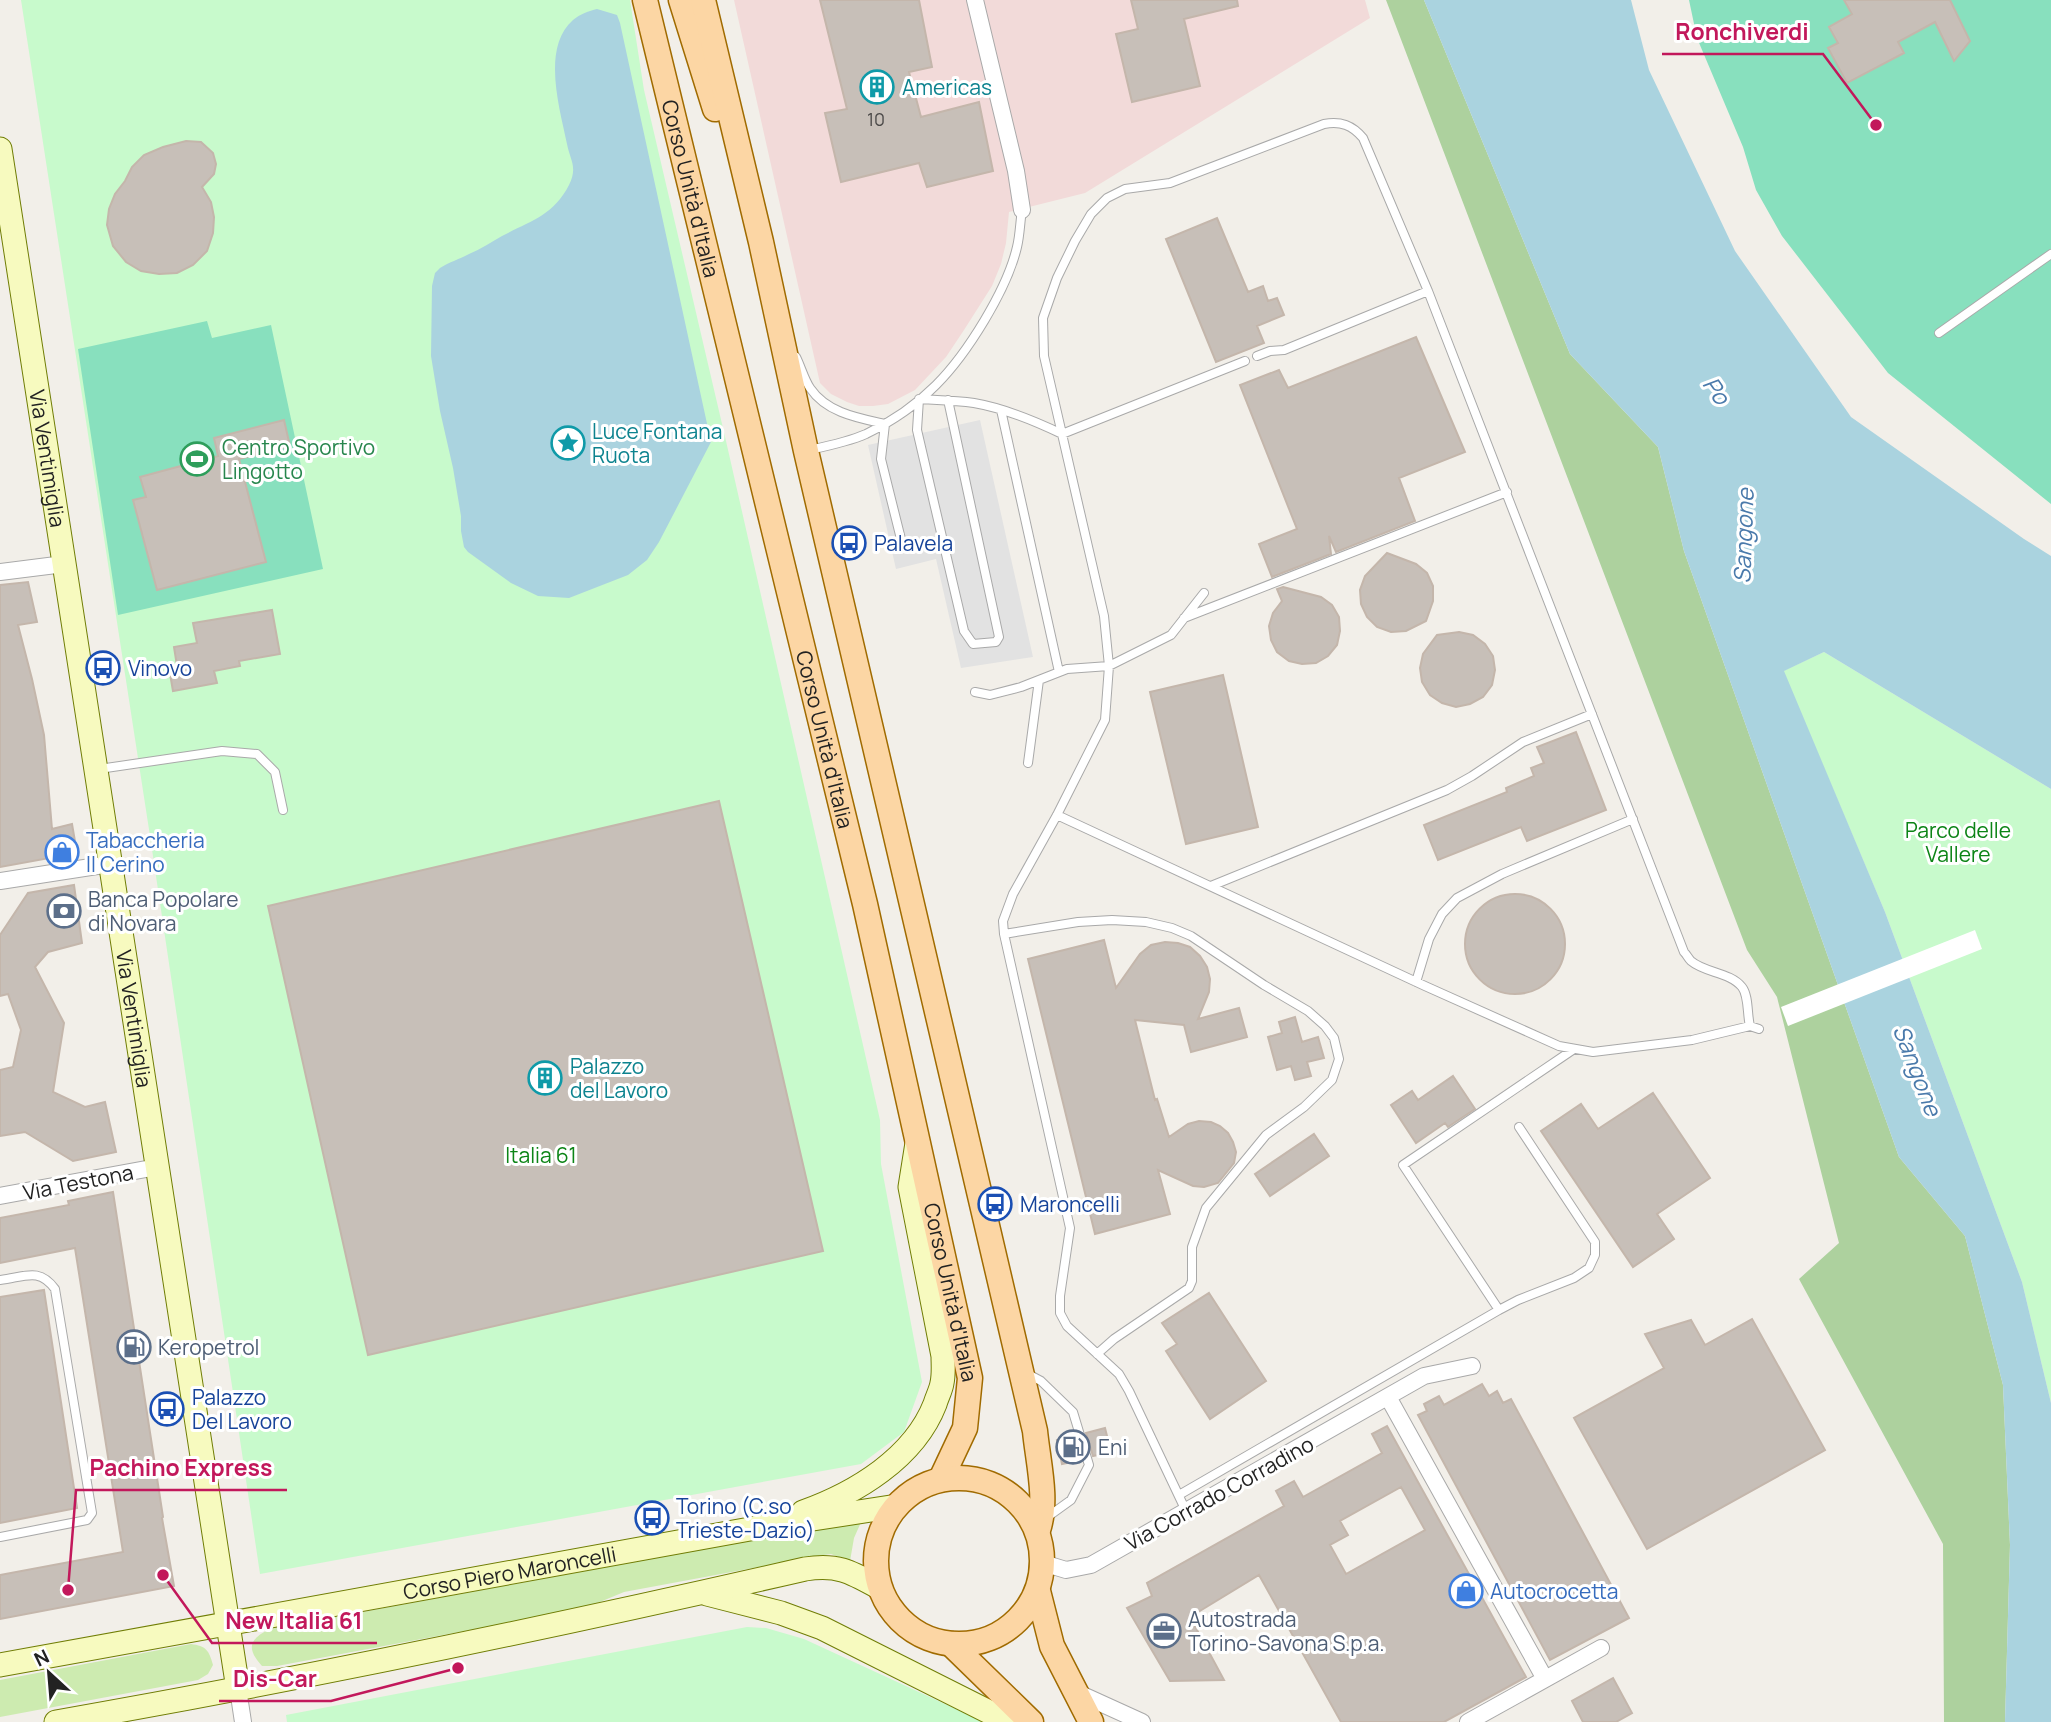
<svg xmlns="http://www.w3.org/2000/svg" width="2051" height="1722" font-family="Manrope,sans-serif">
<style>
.commercial{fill:#f2dad9}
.grass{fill:#cdebb0}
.forest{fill:#add19e}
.park{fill:#c8facc}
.pitch{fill:#88e0be}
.parking{fill:#e2e2e2}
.water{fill:#aad3df}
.pier{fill:#fff}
.building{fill:#c7bfb8;stroke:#c4b6ab;stroke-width:2;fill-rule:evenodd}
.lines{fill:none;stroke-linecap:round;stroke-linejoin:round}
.lane-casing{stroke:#a9a9a9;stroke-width:10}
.street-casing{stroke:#a9a9a9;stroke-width:18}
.secondary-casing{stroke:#707d05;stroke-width:25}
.primary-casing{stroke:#a06b00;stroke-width:27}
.lane{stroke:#fff;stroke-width:8}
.street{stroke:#fff;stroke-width:16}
.secondary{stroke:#f7fabf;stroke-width:23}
.primary{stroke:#fcd6a4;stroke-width:24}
.labels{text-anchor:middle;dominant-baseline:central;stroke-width:6;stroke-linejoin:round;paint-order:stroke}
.number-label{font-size:18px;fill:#4b4948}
.culture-label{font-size:21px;fill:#0d838f;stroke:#fff;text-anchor:start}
.street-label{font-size:21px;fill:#222;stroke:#fff}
.leisure-label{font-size:21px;fill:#27864d;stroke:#fff;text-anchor:start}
.transit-label{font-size:21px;fill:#164399;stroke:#fff;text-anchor:start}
.park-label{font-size:21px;fill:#0c8416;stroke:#fff}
.shop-label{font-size:21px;fill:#366cbe;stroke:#fff;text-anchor:start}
.service-label{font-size:21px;fill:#4e5e75;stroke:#fff;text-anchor:start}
.water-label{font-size:23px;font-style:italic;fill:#4a7aab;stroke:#fff}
.leader{fill:none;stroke:#c2185b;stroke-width:2.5}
.callout-dot{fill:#c2185b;stroke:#fff;stroke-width:2.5}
.callout-label{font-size:23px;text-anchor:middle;font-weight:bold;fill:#c2185b;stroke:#fff;stroke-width:6;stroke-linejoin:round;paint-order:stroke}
</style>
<rect width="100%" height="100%" fill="#f2efe9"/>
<path class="commercial" d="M734,0H1365L1370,18L1085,193L1009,212L1006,243L1001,264L992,286L964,330L946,357L915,390L888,404L873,406H859L847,402L831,394L820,383Z"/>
<path class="grass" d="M862,1520L854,1538L850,1561L831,1554L824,1555L624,1592L583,1609L277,1666H262C246,1648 249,1639 270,1629Z
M191,1644C206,1646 209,1650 213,1665L208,1674L198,1680L0,1717V1680Z"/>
<path class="forest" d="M1386,0H1424L1570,354L1658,447L1684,551L1899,1157L1965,1236L2003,1385L2010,1545L2005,1722H1944L1943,1544L1799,1279L1839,1243L1777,997L1747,950Z"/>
<path class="park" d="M21,0H630L644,90L726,441L880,1120L881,1164L922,1382L904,1432L861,1464L260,1574L150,836Z
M1824,652L2051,789V1403L2022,1282L1885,912L1783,671Z
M747,1627L766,1628L804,1639L984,1722H287L286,1715Z"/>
<path class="pitch" d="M1689,0H2051V504L1888,373L1782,236L1756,190L1743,147L1697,38Z
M207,321L212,338L271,325L323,569L118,615L78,349Z"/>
<path class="parking" d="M980,420L1033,657L961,668L936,559L896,569L868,445Z"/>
<path class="water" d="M1424,0H1631L1649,70L1735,251L1851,417L2024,539L2051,556V789L1824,652L1784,671L1885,912L2022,1282L2051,1403V1722H2005L2010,1545L2003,1385L1965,1236L1899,1157L1684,551L1658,447L1570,354Z
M597,9L617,15L620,23L711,442L659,542L647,560L628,575L569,598L538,596L511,583L468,552L464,547L461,531V516L453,468L440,411L431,356L432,286L435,273L440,268C449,262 460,259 469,254C481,249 491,242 502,236C530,221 553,216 569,185C578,167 570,160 567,144C560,109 541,48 573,20C580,14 589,11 597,9Z"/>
<path class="pier" d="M1975,930L1982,949L1788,1026L1781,1007Z"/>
<path class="building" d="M820,0H919L932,67L909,72L921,117L979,102L993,171L927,187L919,163L841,182L825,113L847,109Z
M1131,0H1237L1238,6L1184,19L1200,86L1132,102L1116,34L1138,29Z
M1844,0H1950L1970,41L1954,61L1935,22L1898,42L1904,53L1847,83L1828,48L1838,43L1829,27L1852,14Z
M186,141L201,142L213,153L216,164L214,174L202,187L211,202L214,217L213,233L207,251L193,265L177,273L159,274L141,271L126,262L113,246L107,225L109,209L115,194L125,181L132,167L144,155L163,147Z
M1217,218L1248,292L1263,286L1268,301L1277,298L1284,315L1257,326L1264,343L1216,362L1166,239Z
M1416,337L1465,452L1399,478L1415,521L1336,552L1329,536L1331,554L1272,577L1259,544L1297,529L1240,385L1279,370L1288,388Z
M284,420L290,446L239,459L266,562L157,590L133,500L146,497L140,477L218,456L214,438Z
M1387,553L1416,564L1427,573L1433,586V601L1426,621L1406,631L1391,632L1377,627L1367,617L1361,604L1360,590L1365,576Z
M28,582L37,622L18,625L32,679L44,735L52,829L72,824L77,853L0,867V585Z
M1283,587L1321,597L1332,605L1339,617L1340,631L1337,645L1328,656L1316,663L1302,664L1289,661L1277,652L1271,640L1269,626L1273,613L1282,601L1277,589Z
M272,610L280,654L239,661L240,666L214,671L217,683L173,691L169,668L177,666L174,647L197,643L193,623Z
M1459,632L1473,635L1485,644L1493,656L1495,670L1492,685L1483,697L1470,704L1456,707L1442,703L1430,695L1422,682L1420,668L1423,654L1437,635Z
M1223,675L1258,827L1186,844L1150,692Z
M1576,732L1606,810L1527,841L1521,827L1438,860L1424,825L1507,792L1506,788L1534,776L1531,768L1544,763L1537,747Z
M719,801L823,1251L368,1355L268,906Z
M74,885L82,943L48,952L35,967L64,1023L53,1092L85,1107L105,1102L116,1152L73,1161L25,1132L0,1136V1070L13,1067L21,1030L8,994L0,996V935L28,893Z
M1465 944a50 50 0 1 1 100 0a50 50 0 1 1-100 0Z
M1104,940L1116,988L1140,954L1151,945L1165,942L1178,943L1190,947L1200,956L1207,967L1210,979L1209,992L1198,1019L1239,1008L1247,1037L1191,1052L1184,1025L1135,1020L1155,1100L1157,1099L1169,1137L1188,1124L1199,1121L1211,1122L1220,1126L1228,1133L1233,1142L1236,1152L1234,1163L1218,1183L1204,1187L1193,1186L1158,1170L1170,1214L1095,1234L1028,959Z
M1295,1017L1302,1042L1318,1037L1324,1058L1307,1062L1311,1076L1295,1080L1291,1066L1277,1070L1268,1037L1282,1033L1279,1022Z
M1453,1076L1475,1109L1448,1127L1445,1123L1416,1143L1391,1105L1412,1091L1418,1100Z
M1653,1093L1710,1178L1657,1214L1674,1239L1633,1267L1541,1131L1581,1104L1598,1129Z
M1314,1134L1329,1156L1270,1196L1255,1174Z
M113,1192L163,1517L162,1518L174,1586L0,1619V1575L123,1552L75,1248L0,1263V1218L69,1205L68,1201Z
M44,1290L77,1508L0,1523V1297Z
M1209,1293L1266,1381L1210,1419L1166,1351L1177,1344L1162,1323Z
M1752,1319L1825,1450L1647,1549L1574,1418L1664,1368L1645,1334L1691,1320L1705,1345Z
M1482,1384L1489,1396L1497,1391L1503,1403L1511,1399L1629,1618L1550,1660L1418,1415L1427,1411L1424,1404L1439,1396L1444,1405Z
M1387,1426L1526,1677L1444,1722H1341L1259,1575L1190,1617L1224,1680L1170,1681L1127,1608L1152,1596L1147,1583L1284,1506L1276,1491L1294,1481L1303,1497L1382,1453L1372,1434ZM1401,1487L1425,1530L1346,1574L1330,1545L1348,1535L1340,1521Z
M1105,1428L1111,1452L1093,1456L1086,1433Z
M1073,1436L1081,1460L1062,1464L1057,1440Z
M1613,1678L1632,1713L1616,1722H1583L1572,1701Z"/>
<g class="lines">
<defs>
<path id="lane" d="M1939,333L2051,254
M1257,356L1270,351L1284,350L1428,291
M796,357C801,367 804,379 810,388C827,413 858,418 885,424
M948,400L999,637L996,642L973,644L964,631L917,430L919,399C937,400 956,400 974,403C1003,408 1035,421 1062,434L1245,361
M1001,410L1059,672
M885,424L881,459L903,547
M809,450C828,446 848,442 866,434C891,422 916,405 936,385C967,354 1007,290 1017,247C1020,235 1020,222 1022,210
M1184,618L1507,492
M975,692L990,695L1021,687L1067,669L1109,666L1171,635L1204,593
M1028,763L1039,680
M99,769L222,751L257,754L275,772L283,810
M1057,815L1425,986L1559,1046L1593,1052L1692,1040L1750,1026L1759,1029
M1211,886L1447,790L1472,776L1523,742L1592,714
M1004,934L1078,922L1112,920L1146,922L1172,928L1191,936L1264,985L1308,1011L1325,1026L1334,1038L1339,1059L1332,1080L1304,1107L1266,1135L1206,1208L1192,1247V1281L1189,1288L1114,1339L1097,1354
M1416,982L1429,939L1442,914L1457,898L1502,874L1633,819
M0,1280C25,1277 39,1267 55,1289L92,1513L87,1520L0,1537
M1499,1310L1518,1300L1574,1278L1589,1268L1595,1255V1242L1519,1127
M1026,1373L1041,1381L1073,1412L1089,1465L1071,1500L1046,1518
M1179,1495L1499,1310L1403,1165L1574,1049
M1186,1511L1129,1391L1119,1374L1067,1326L1060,1313V1296L1070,1228L1004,934L1003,921L1013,894L1057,815L1105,720L1109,666L1104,616L1044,356L1043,318L1057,278L1075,241L1091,214L1107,198L1125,189L1170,183L1324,124C1341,121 1352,125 1363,138L1428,291L1684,952C1687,955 1688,958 1691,961C1705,973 1730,972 1742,987C1749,996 1747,1015 1750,1026"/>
<path id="street" d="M975,0L1016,171L1022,210
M0,572L64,564
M0,881L110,864
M0,1196L157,1167
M1388,1397L1545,1679
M1043,1563L1066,1570L1091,1565L1424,1376L1472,1366
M238,1689L243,1722
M1076,1692L1142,1722
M1468,1722L1601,1648"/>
<g id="secondary">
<path id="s1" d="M0,149L238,1689"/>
<path d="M803,1512C856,1493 914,1458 935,1404C937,1397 941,1390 942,1383C944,1374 943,1364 943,1356L910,1187L917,1143"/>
<path d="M707,1594L781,1613L822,1628L1009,1722"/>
<path id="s2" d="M0,1665L761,1527L897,1506"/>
<path d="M56,1722C307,1678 557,1626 805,1569C839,1564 851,1572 880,1588"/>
</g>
<g id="primary">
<path id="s3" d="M645,0L865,904L970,1378L965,1428L941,1479"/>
<path d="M681,0L715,109"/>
<path d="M703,0L761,242L806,451L1035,1431C1038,1462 1048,1500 1038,1530"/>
<circle cx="959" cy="1561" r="83"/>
<path d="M1038,1591L1052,1646L1091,1722"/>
<path d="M951,1644L1031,1722"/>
</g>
</defs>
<use href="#lane" class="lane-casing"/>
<use href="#street" class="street-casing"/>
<use href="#secondary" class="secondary-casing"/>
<use href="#primary" class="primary-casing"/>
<use href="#lane" class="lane"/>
<use href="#street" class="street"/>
<use href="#secondary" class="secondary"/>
<use href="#primary" class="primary"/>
</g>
<defs>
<symbol id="building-ring" viewBox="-11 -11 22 22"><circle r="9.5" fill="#fff" stroke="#0f9aa8" stroke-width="1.5"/><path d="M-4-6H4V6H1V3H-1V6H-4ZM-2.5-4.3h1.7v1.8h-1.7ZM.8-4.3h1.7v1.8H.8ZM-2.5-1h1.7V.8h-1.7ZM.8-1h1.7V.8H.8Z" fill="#0f9aa8"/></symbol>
<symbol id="sight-ring" viewBox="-11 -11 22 22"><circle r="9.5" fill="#fff" stroke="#0f9aa8" stroke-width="1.5"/><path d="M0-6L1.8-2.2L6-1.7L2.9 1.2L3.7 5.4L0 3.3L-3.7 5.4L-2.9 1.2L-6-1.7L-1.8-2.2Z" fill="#0f9aa8"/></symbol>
<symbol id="stadium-ring" viewBox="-11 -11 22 22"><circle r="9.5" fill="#fff" stroke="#2e9e5b" stroke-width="1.5"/><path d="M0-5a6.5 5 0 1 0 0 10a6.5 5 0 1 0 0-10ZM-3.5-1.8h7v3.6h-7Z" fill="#2e9e5b"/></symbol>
<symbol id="bus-ring" viewBox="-11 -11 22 22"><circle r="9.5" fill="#fff" stroke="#1a4fb4" stroke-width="1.5"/><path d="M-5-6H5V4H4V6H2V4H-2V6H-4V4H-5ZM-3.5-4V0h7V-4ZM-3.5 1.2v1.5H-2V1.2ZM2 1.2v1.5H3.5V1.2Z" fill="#1a4fb4"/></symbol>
<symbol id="shop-ring" viewBox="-11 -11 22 22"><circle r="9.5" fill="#fff" stroke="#3f7fe0" stroke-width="1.5"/><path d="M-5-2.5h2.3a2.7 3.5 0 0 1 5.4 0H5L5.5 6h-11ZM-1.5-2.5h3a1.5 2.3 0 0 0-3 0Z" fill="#3f7fe0"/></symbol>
<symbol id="bank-ring" viewBox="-11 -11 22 22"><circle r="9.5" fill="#fff" stroke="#5c6f8a" stroke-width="1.5"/><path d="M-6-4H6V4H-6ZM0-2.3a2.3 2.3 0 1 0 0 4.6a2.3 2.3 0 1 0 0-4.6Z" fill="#5c6f8a"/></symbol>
<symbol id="fuel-ring" viewBox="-11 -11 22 22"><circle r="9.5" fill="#fff" stroke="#5c6f8a" stroke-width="1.5"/><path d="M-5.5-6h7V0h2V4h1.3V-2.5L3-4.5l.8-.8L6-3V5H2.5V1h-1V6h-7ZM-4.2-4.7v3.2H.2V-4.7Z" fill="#5c6f8a"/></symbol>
<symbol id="office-ring" viewBox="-11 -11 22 22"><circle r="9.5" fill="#fff" stroke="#5c6f8a" stroke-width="1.5"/><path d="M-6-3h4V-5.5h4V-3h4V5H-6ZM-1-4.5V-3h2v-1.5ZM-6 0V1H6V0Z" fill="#5c6f8a"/></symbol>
</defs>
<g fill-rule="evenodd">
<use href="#building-ring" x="858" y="68" width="38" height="38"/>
<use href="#sight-ring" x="549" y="424" width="38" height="38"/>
<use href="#stadium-ring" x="178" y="440" width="38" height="38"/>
<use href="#bus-ring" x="830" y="524" width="38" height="38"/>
<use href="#bus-ring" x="84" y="649" width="38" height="38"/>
<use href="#shop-ring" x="43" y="833" width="38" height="38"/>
<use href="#bank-ring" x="45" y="892" width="38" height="38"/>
<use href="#building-ring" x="526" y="1059" width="38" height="38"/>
<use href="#bus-ring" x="976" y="1185" width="38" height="38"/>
<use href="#fuel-ring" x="115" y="1328" width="38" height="38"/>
<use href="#bus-ring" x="148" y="1390" width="38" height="38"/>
<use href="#fuel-ring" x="1054" y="1428" width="38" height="38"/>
<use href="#bus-ring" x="633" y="1499" width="38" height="38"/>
<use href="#shop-ring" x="1447" y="1572" width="38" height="38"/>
<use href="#office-ring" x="1145" y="1612" width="38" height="38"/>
</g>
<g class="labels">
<g class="number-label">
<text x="876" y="119">10</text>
</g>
<g class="culture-label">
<text x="902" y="87">Americas</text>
<text x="592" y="431">Luce Fontana<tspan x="592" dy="24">Ruota</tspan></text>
<text x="570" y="1066">Palazzo<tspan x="570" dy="24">del Lavoro</tspan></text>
</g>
<g class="street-label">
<text stroke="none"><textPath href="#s3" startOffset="194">Corso Unità d'Italia</textPath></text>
<text stroke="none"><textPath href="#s1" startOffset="313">Via Ventimiglia</textPath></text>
<text stroke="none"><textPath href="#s3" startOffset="761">Corso Unità d'Italia</textPath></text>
<text stroke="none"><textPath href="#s1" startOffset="880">Via Ventimiglia</textPath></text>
<text transform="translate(78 1182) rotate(-11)">Via Testona</text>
<text stroke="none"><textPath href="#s3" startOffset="1328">Corso Unità d'Italia</textPath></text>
<text transform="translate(1219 1493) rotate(-29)">Via Corrado Corradino</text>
<text stroke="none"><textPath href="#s2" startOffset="518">Corso Piero Maroncelli</textPath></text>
</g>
<g class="leisure-label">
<text x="222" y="447">Centro Sportivo<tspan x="222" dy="24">Lingotto</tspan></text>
</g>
<g class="transit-label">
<text x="874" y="543">Palavela</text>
<text x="128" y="668">Vinovo</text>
<text x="1020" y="1204">Maroncelli</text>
<text x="192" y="1397">Palazzo<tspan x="192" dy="24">Del Lavoro</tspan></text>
<text x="676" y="1506">Torino (C.so<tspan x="676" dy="24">Trieste-Dazio)</tspan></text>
</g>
<g class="park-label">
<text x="1958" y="830">Parco delle<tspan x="1958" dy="24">Vallere</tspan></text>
<text x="541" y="1155">Italia 61</text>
</g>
<g class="shop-label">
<text x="86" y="840">Tabaccheria<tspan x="86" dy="24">Il Cerino</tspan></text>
<text x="1490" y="1591">Autocrocetta</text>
</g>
<g class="service-label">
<text x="88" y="899">Banca Popolare<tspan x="88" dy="24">di Novara</tspan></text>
<text x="158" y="1347">Keropetrol</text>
<text x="1098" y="1447">Eni</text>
<text x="1188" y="1619">Autostrada<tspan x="1188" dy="24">Torino-Savona S.p.a.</tspan></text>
</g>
<g class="water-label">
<text transform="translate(1717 390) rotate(55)">Po</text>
<text transform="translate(1743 536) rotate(-88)">Sangone</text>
<text transform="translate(1918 1070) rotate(69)">Sangone</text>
</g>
</g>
<path class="leader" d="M1876 125L1823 54H1662M68 1590L76 1490H287M163 1575L212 1643H377M458 1668L331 1701H219"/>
<g class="callout-dot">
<circle cx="1876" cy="125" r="7"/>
<circle cx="68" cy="1590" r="7"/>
<circle cx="163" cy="1575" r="7"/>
<circle cx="458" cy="1668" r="7"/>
</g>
<g class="callout-label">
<text x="1742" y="40">Ronchiverdi</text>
<text x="181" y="1476">Pachino Express</text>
<text x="294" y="1629">New Italia 61</text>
<text x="275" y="1687">Dis-Car</text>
</g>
<g transform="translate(49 1673) rotate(334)" stroke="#ffffff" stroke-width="5" paint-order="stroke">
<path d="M0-5L12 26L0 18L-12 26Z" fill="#222222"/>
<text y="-10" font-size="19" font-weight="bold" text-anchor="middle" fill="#222222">N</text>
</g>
</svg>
